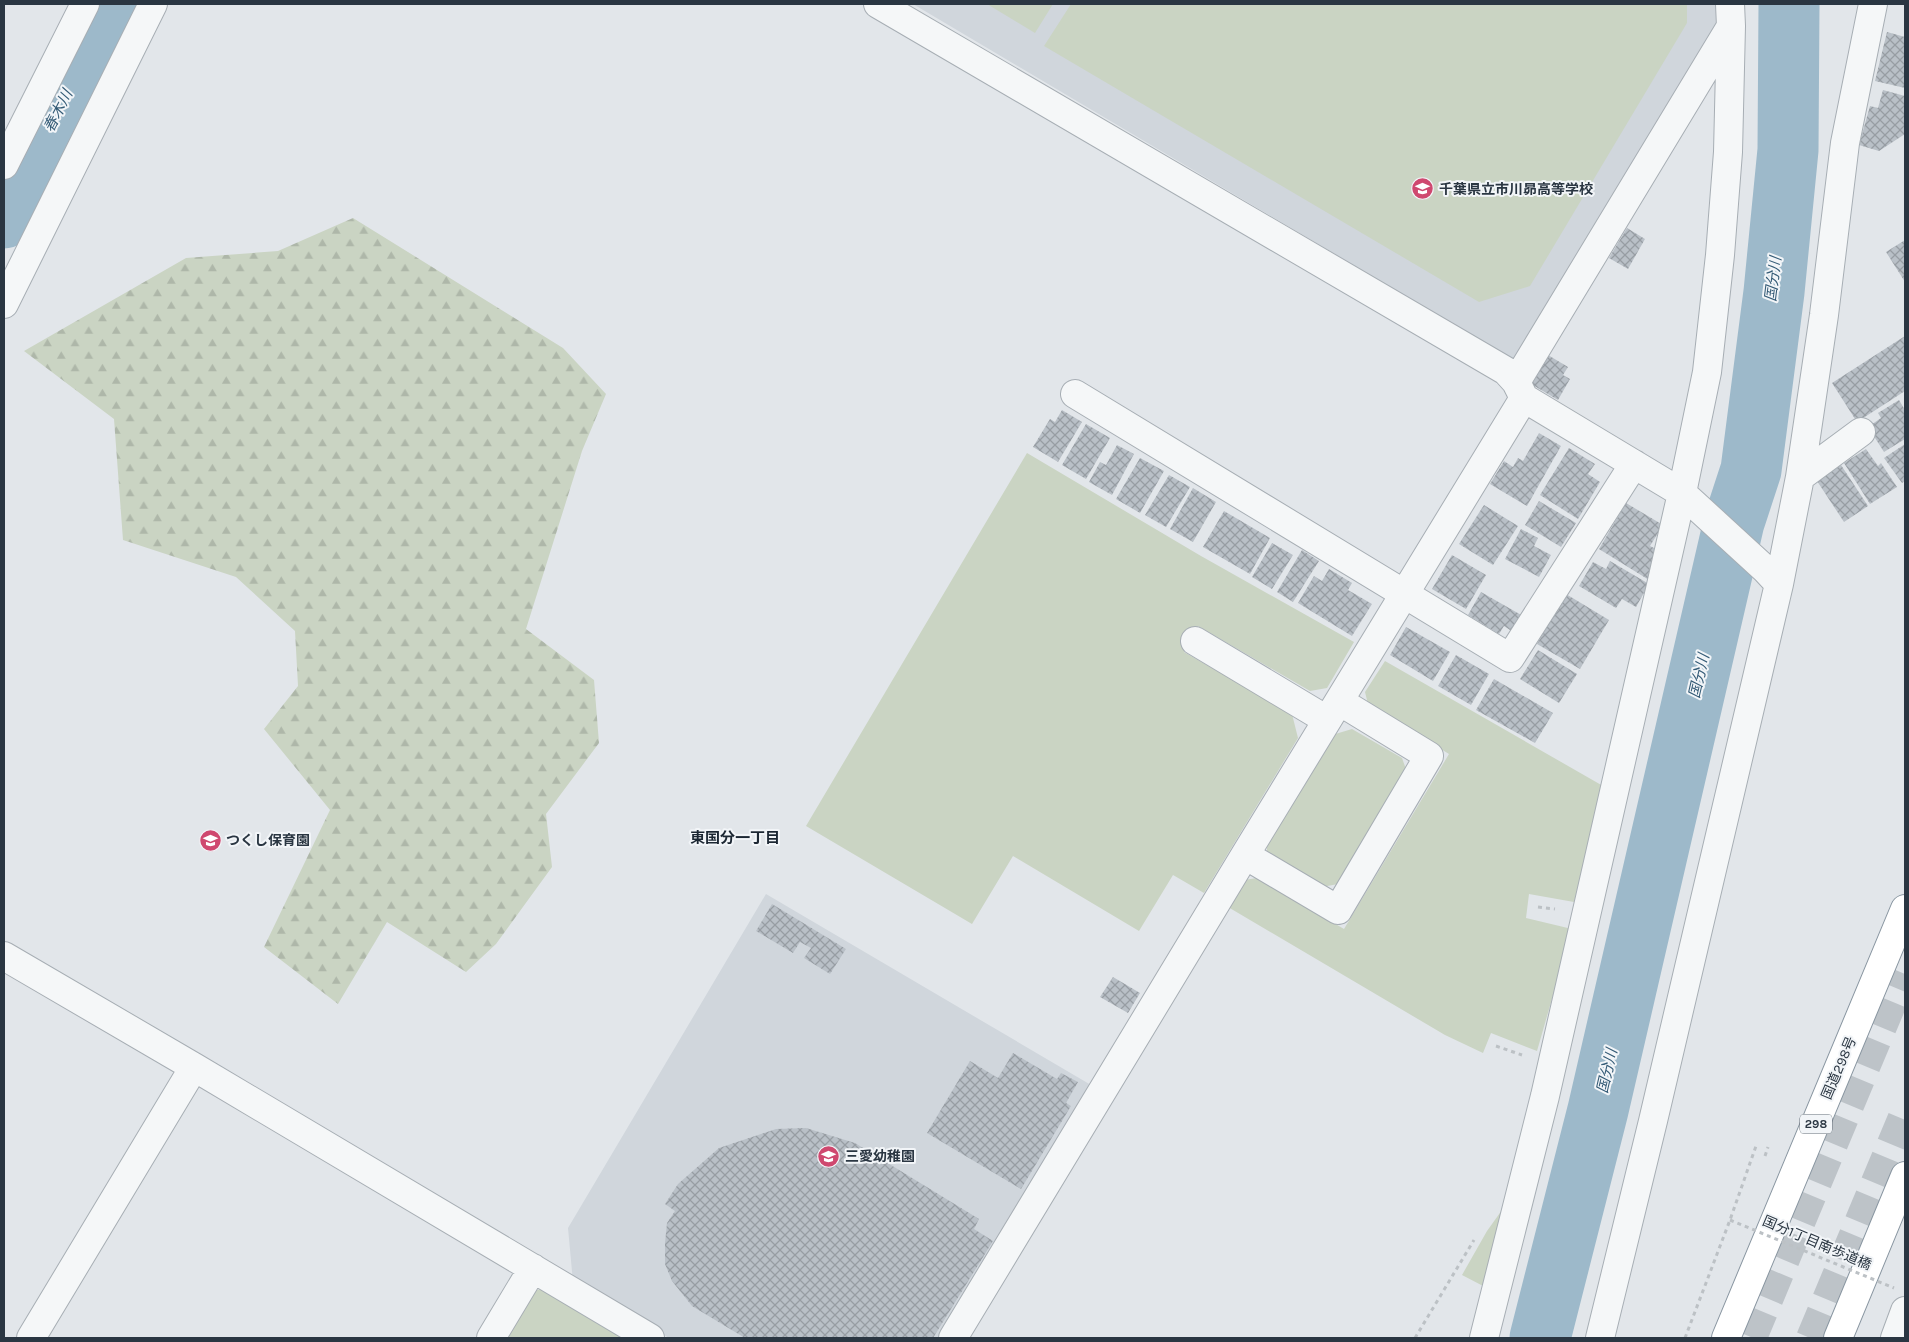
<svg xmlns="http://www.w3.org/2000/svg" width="1909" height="1342" font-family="Karla,'Noto Sans JP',sans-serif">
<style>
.built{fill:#d0d6dc}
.green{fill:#cad4c3}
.forest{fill:url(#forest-firs)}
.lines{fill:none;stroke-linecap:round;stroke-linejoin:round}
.river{stroke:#9db9ca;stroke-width:61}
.building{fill:url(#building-cross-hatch)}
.highway-tunnel{stroke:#bdc3c8;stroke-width:28;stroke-dasharray:28 14;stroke-linecap:butt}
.street-casing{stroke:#a7aeb4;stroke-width:30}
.highway-casing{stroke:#8996a1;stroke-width:30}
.path{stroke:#bcc1c5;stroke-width:3;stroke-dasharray:4 4;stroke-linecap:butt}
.street{stroke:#f5f7f8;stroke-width:28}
.highway{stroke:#fff;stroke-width:28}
.path-bridge{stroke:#bcc1c5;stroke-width:3;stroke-dasharray:4 4;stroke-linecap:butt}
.labels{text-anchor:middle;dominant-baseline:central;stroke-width:4;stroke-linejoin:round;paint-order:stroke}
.shield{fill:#f2f5f8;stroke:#666f79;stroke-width:1}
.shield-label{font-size:12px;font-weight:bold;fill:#2a3642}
.poi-label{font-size:14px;font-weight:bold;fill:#2a3642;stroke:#f2f5f8;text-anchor:start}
.street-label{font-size:14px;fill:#2a3642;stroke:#f2f5f8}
.water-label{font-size:15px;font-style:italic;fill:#345b76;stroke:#f2f5f8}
.neighbourhood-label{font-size:15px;font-weight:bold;fill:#1c2733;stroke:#f2f5f8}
</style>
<defs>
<pattern id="forest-firs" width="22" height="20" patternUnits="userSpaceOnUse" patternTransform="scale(1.25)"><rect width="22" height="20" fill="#cad4c3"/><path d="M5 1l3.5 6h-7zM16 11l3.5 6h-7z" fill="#aeb7a9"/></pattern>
<pattern id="building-cross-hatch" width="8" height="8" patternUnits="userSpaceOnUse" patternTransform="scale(1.25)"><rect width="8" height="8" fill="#b9c0c7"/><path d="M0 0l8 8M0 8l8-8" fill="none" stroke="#979da3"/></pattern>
</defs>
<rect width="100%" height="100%" fill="#e2e6ea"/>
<path class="built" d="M913,4H1720L1723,16L1517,362Z
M766,894L1091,1085L941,1338H669L573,1282L568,1228Z"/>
<path class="green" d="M987,4H1053L1035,33Z
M1071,4H1687V23L1530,286L1479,302L1044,46Z
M1027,453L1201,556L1354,642L1327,688L1310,691L1198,626L1184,652L1292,714L1298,738L1204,893L1173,875L1139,931L1013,856L972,924L806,826Z
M1385,661L1603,786L1574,902L1529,894L1526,918L1572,929L1537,1051L1491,1033L1483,1053L1445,1035L1228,907L1244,880L1257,878L1344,929L1449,754L1368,704L1365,692Z
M1352,729L1402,758L1407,772L1338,884L1322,887L1267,855V844L1332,735Z
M1507,1203L1485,1287L1462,1275L1487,1231Z
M541,1289L625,1338H505L533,1291Z"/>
<path class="forest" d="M353,218L563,348L606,394L582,451L526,629L594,680L599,743L546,814L552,867L496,944L466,972L387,922L338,1004L264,947L330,810L264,729L298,686L295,631L236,577L123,540L114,419L24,351L186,258L278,251Z"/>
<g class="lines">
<path class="river" d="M4,218L113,4
M1540,1338L1598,1110L1734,522L1751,470L1774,292L1788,150L1789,4"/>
</g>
<path class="building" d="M1887,32L1905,37V88L1875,81Z
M1883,90L1905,96V134L1879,151L1859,145L1870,106L1878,108Z
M1627,228L1645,239L1628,269L1609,258Z
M1905,240V282L1886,252Z
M1905,336V391L1857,422L1832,383Z
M1548,355L1568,367L1563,375L1570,379L1558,400L1531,384Z
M1899,400L1905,410V439L1884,452L1868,427L1881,418L1878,413Z
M1062,410L1082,422L1058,462L1033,447L1050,419L1055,422Z
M1086,424L1110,438L1086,479L1062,465Z
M1539,433L1561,446L1527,506L1490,484L1504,461L1513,467L1518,458L1523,461Z
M1905,444V481L1902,483L1884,458Z
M1117,445L1134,454L1112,495L1089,482L1100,462L1106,465Z
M1569,448L1595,464L1588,474L1600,482L1578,519L1540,495Z
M1866,449L1878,466L1881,463L1897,487L1870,504L1844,463Z
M1140,458L1164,471L1140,513L1116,499Z
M1841,465L1868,506L1844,522L1817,481Z
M1169,475L1190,487L1166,527L1145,515Z
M1193,488L1216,502L1193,542L1170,529Z
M1539,501L1576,523L1561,547L1525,525Z
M1626,503L1663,525L1650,546L1656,549L1649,580L1599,549Z
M1484,505L1518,526L1493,565L1459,544Z
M1224,511L1270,538L1250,574L1203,547Z
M1521,529L1538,538L1534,546L1551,555L1539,577L1505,559Z
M1272,543L1293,555L1272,589L1252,577Z
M1302,550L1319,561L1293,602L1277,592Z
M1452,555L1486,575L1466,609L1432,589Z
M1610,561L1649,584L1636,607L1622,599L1616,608L1579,586L1593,562L1606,569Z
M1329,569L1352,583L1348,590L1372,604L1352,636L1298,603L1314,576L1322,581Z
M1481,592L1523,616L1513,632L1504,626L1499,634L1468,615Z
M1566,594L1609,620L1580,669L1537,644Z
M1406,627L1450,652L1433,681L1390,655Z
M1538,650L1577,674L1559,703L1520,679Z
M1456,655L1489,674L1471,705L1438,686Z
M1494,679L1553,713L1535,743L1476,710Z
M772,904L846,949L830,974L804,958L811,948L800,942L793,953L756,931Z
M1113,977L1140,993L1128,1013L1100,997Z
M1013,1053L1057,1079L1061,1073L1078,1082L1066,1103L1071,1106L1021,1189L927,1133L970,1061L998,1078Z
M806,1128L855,1143L979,1219L974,1229L993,1241L933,1338H745L692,1306L672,1281L665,1264V1243L667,1223L675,1211L665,1204L678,1184L719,1148L776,1129Z"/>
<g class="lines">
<path class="highway-tunnel" d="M1753,1338L1905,974
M1810,1338L1905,1110"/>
<defs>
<path id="street" d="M878,4L1506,371L1516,382L1524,398L1682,493L1766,570L1779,584
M4,165L85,4
M4,304L153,4
M1516,382L1730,28
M1075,394L1510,658L1634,464
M1800,477L1861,432
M1195,641L1327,720
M1245,855L1338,910L1429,756L1339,701
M4,956L194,1067L650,1338
M31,1338L194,1067
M491,1338L533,1268
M953,1338L1245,855L1524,398
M1484,1338L1545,1096L1682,493L1707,372L1720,255L1728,152L1731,26L1730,4
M1600,1338L1653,1121L1779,584L1800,477L1824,315L1845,143L1873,4
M1895,1338L1905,1311"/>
<path id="highway" d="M1726,1338L1905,909
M1838,1338L1905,1176"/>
</defs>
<use href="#street" class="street-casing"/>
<use href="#highway" class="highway-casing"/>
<path class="path" d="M1538,907L1555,909
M1496,1046L1522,1055
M1765,1156L1768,1147
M1415,1338L1474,1240
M1685,1338L1730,1220L1756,1146"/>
<use href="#street" class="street"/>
<use href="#highway" class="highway"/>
<path class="path-bridge" d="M1730,1220L1894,1288"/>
</g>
<defs>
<symbol id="school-disc" viewBox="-11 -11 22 22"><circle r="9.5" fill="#cf486f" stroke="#f2f5f8"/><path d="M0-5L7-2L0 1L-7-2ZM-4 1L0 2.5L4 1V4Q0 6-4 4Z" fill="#fff"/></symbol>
</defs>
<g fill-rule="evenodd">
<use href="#school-disc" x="1410" y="176" width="25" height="25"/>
<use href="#school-disc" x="198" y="828" width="25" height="25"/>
<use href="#school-disc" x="816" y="1144" width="25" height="25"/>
</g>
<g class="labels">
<rect class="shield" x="1800" y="1114.5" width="32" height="19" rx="4"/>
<g class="shield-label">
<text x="1816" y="1124">298</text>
</g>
<g class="poi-label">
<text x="1439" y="189">千葉県立市川昴高等学校</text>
<text x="226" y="840">つくし保育園</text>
<text x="845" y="1156">三愛幼稚園</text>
</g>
<g class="street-label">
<text transform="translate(1839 1068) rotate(-67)">国道298号</text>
<text transform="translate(1817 1243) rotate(23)">国分1丁目南歩道橋</text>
</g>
<g class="water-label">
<text transform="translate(58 111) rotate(-63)">春木川</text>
<text transform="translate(1773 279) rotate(-83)">国分川</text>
<text transform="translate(1699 676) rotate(-77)">国分川</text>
<text transform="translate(1607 1071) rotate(-77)">国分川</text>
</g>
<g class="neighbourhood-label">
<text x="735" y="838">東国分一丁目</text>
</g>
</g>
<rect width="1909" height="1342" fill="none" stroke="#2a3642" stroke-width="10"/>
</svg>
